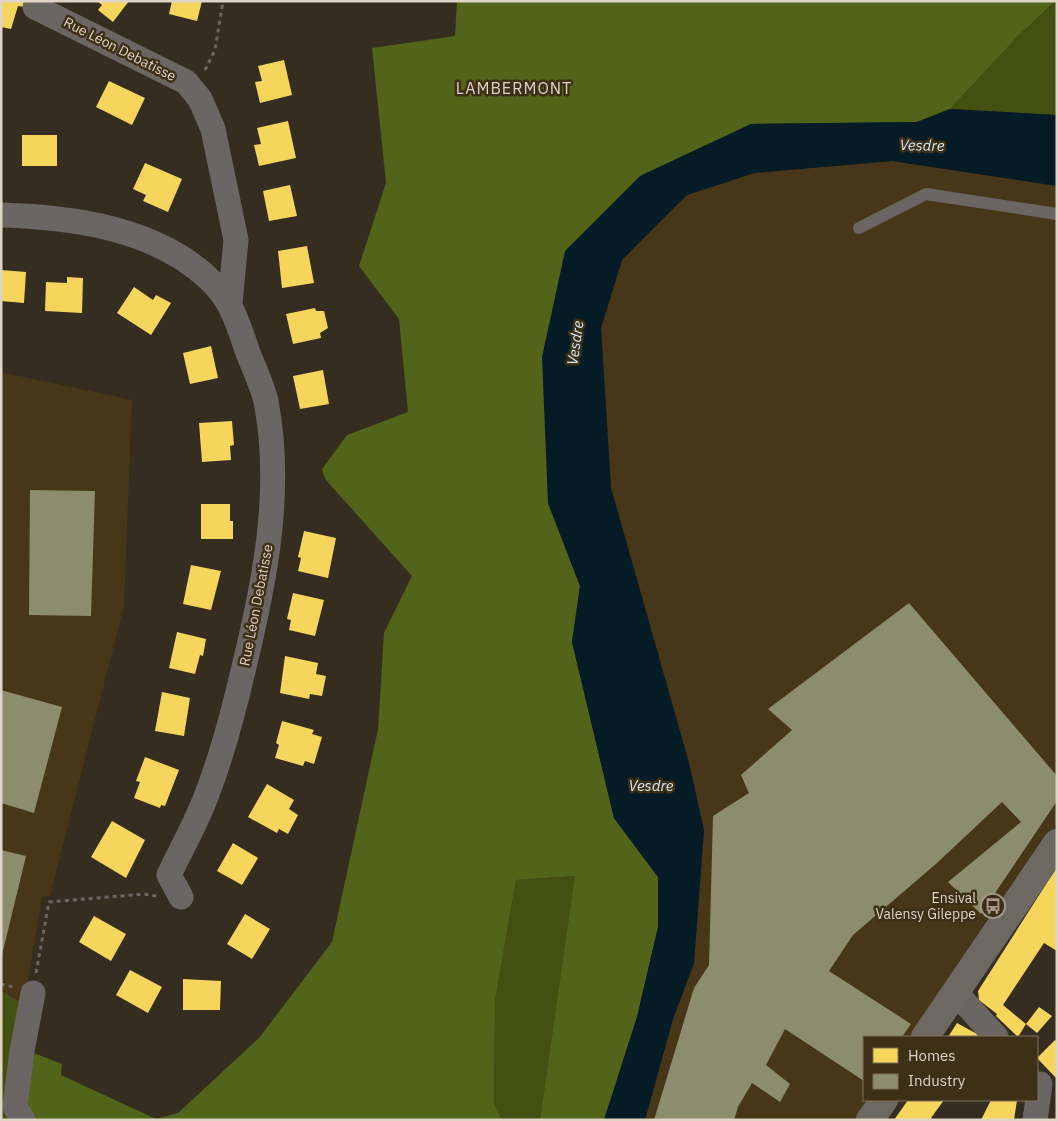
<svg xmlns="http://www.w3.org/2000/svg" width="1058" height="1121" font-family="'IBM Plex Sans',sans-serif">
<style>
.built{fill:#473618}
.green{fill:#435011}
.forest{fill:#52631a}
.water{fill:#051c27}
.homes{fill:#f6d55c}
.industry{fill:#8c8c6e}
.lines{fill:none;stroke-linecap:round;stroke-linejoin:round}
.path{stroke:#6b6661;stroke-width:3;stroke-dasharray:4 4;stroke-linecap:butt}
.lane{stroke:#6b6663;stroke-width:12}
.street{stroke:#6b6663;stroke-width:25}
.secondary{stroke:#6e6862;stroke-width:28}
.labels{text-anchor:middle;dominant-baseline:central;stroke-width:5;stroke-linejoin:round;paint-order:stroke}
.street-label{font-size:14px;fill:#dfd5c7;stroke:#3e2f17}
.poi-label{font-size:14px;fill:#dfd5c7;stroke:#3e2f17;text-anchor:end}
.water-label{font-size:15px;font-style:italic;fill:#d2e6f3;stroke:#3e2f17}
.quarter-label{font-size:16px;letter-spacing:1px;fill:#dfd5c7;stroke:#3e2f17}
</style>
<rect width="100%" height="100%" fill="#352d20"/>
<path class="built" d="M892,161L1057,186V824L915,1037H864V1100H874L861,1120H645L673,1019L694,963L704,830L689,763L611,488L601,328L622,260L687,195L754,173Z
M1,372L132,400L124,606L50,896L42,897L8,1099L1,1120Z"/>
<path class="green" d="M1057,1V115L950,109L1018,36Z
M576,876L540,1120H502L494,1104L495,1001L516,880Z
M1,991L28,1007L17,1120H1Z"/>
<path class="forest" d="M457,1H1056L1018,36L950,109L917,122L751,124L640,176L548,503L580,586L572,642L614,818L658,877V927L637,1017L604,1120H540L575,876L516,880L495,1001L494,1104L502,1120H30L19,1107L26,1050L62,1064L61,1075L156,1119L178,1113L259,1038L332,942L378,729L384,633L412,576L325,479L322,469L347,435L408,412L399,319L359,266L386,183L372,48L455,36Z"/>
<path class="water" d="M950,109L1057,115V186L892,161L754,173L687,195L622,260L601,328L611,488L689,763L704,830L694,963L673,1019L645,1120H604L637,1017L658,927V877L614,818L572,642L580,586L548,503L542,357L565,251L640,176L751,124L917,122Z"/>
<path class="homes" d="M1,1H27L25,7L18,6L11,29L1,27Z
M97,1H129L113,22L98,10L102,5Z
M172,1H202L197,21L169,14Z
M284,60L292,95L260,103L255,82L262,81L258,66Z
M109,81L145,98L132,125L96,107Z
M288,121L296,158L259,166L254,145L261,144L257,128Z
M22,135H57V166H22Z
M145,163L182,179L168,212L143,201L146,195L133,189Z
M290,185L297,216L269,221L263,191Z
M307,246L314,283L282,288L278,251Z
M1,270L26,272L24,303L1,301Z
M67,277L83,278L82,313L45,311L46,282L67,283Z
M134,287L153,300L156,295L171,303L151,335L117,313Z
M315,308L316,311H324L328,328L320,333L321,338L293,344L286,314Z
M211,346L218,378L190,384L183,353Z
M323,370L329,404L300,409L293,376Z
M232,421L234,445L230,446L231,460L202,462L199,423Z
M201,504H230V521H233V539H201Z
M304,531L336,538L328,578L298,571L301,558L298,557Z
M191,565L221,571L211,610L183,604Z
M293,593L324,600L315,636L289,630L291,620L287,619Z
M177,632L206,639L203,656L200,655L195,674L169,668Z
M285,656L318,663L316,674L326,676L322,696L310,694L309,699L280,693Z
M162,692L190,698L184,736L155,731Z
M282,721L314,730L312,734L322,737L314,764L305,761L303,766L275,758L279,745L276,743Z
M145,757L179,770L165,806L161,805L160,808L134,798L140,782L136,781Z
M267,784L294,800L289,809L298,815L288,834L279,829L277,833L248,817Z
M112,821L145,840L126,878L91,857Z
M233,843L258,858L242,885L217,871Z
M1057,867V951L1044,943L1003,1005L1026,1024L1039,1007L1052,1016L1037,1033L1026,1024L1018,1037L996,1016L997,1014L979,1000L978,991Z
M245,914L270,929L252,959L227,944Z
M94,916L126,934L111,961L79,942Z
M130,970L162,987L148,1013L116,995Z
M183,979L221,981L220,1010H183Z
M957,1023L979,1035L978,1037H948Z
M1055,1040L1057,1042V1079L1037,1058Z
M908,1100H944L931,1118L933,1120H894Z
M991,1100H1017L1014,1120H981Z"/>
<path class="industry" d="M30,490L95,491L91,616L29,615Z
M909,603L1057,776V801L981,914L948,882L1021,822L1002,802L937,863L853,935L829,971L911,1024L902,1037H864V1081L785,1029L766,1065L790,1084L780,1102L752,1083L738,1107L734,1120H654L694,988L709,965L713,816L749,793L741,775L792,730L768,709Z
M1,690L62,707L34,813L1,803Z
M1,850L26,856L2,955H1Z"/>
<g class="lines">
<path class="path" d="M205,70L215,50L223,1
M36,973L49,902L144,894L156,896
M1,984L13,987"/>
<path class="lane" d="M859,228L926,194L1057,214"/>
<path class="street" d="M35,7L186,82L200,99L213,129L236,240L230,303
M1,215C72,217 155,228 209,279C232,300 238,324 248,353C254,368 262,385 266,401C283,490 265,581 244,667C234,710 223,753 207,794C197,822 181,849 169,875L181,897
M955,992L996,1037
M23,1120L15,1107L22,1051L33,993
M1035,1120L1040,1084"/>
<path class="secondary" d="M925,1037L1057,843
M870,1120L884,1100"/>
</g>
<defs>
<symbol id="bus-ring" viewBox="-11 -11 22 22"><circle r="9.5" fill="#3e2f17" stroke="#a49a8d" stroke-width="1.5"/><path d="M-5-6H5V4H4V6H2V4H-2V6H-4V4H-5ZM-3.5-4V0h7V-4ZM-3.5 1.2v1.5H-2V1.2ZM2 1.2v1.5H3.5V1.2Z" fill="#a49a8d"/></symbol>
</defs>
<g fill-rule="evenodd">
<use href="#bus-ring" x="979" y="892" width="28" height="28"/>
</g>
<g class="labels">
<g class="street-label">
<text transform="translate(120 49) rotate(27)">Rue Léon Debatisse</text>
<text transform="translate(256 605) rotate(-79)">Rue Léon Debatisse</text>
</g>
<g class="poi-label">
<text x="976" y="898">Ensival<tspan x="976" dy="16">Valensy Gileppe</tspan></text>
</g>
<g class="water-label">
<text transform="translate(922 145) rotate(1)">Vesdre</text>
<text transform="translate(575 343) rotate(-82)">Vesdre</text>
<text x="651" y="785">Vesdre</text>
</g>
<g class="quarter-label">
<text x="514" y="88">LAMBERMONT</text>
</g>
</g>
<rect width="1058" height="1121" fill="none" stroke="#dfd5c7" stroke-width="5"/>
<rect x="863" y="1036" width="175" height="65" fill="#3e2f17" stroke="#7e715d"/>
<rect x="873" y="1048" width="25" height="15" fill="#f6d55c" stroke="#7e715d"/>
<text x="908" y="1061" font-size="15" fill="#dfd5c7">Homes</text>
<rect x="873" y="1074" width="25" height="15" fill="#8c8c6e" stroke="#7e715d"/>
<text x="908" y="1086" font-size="15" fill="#dfd5c7">Industry</text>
</svg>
